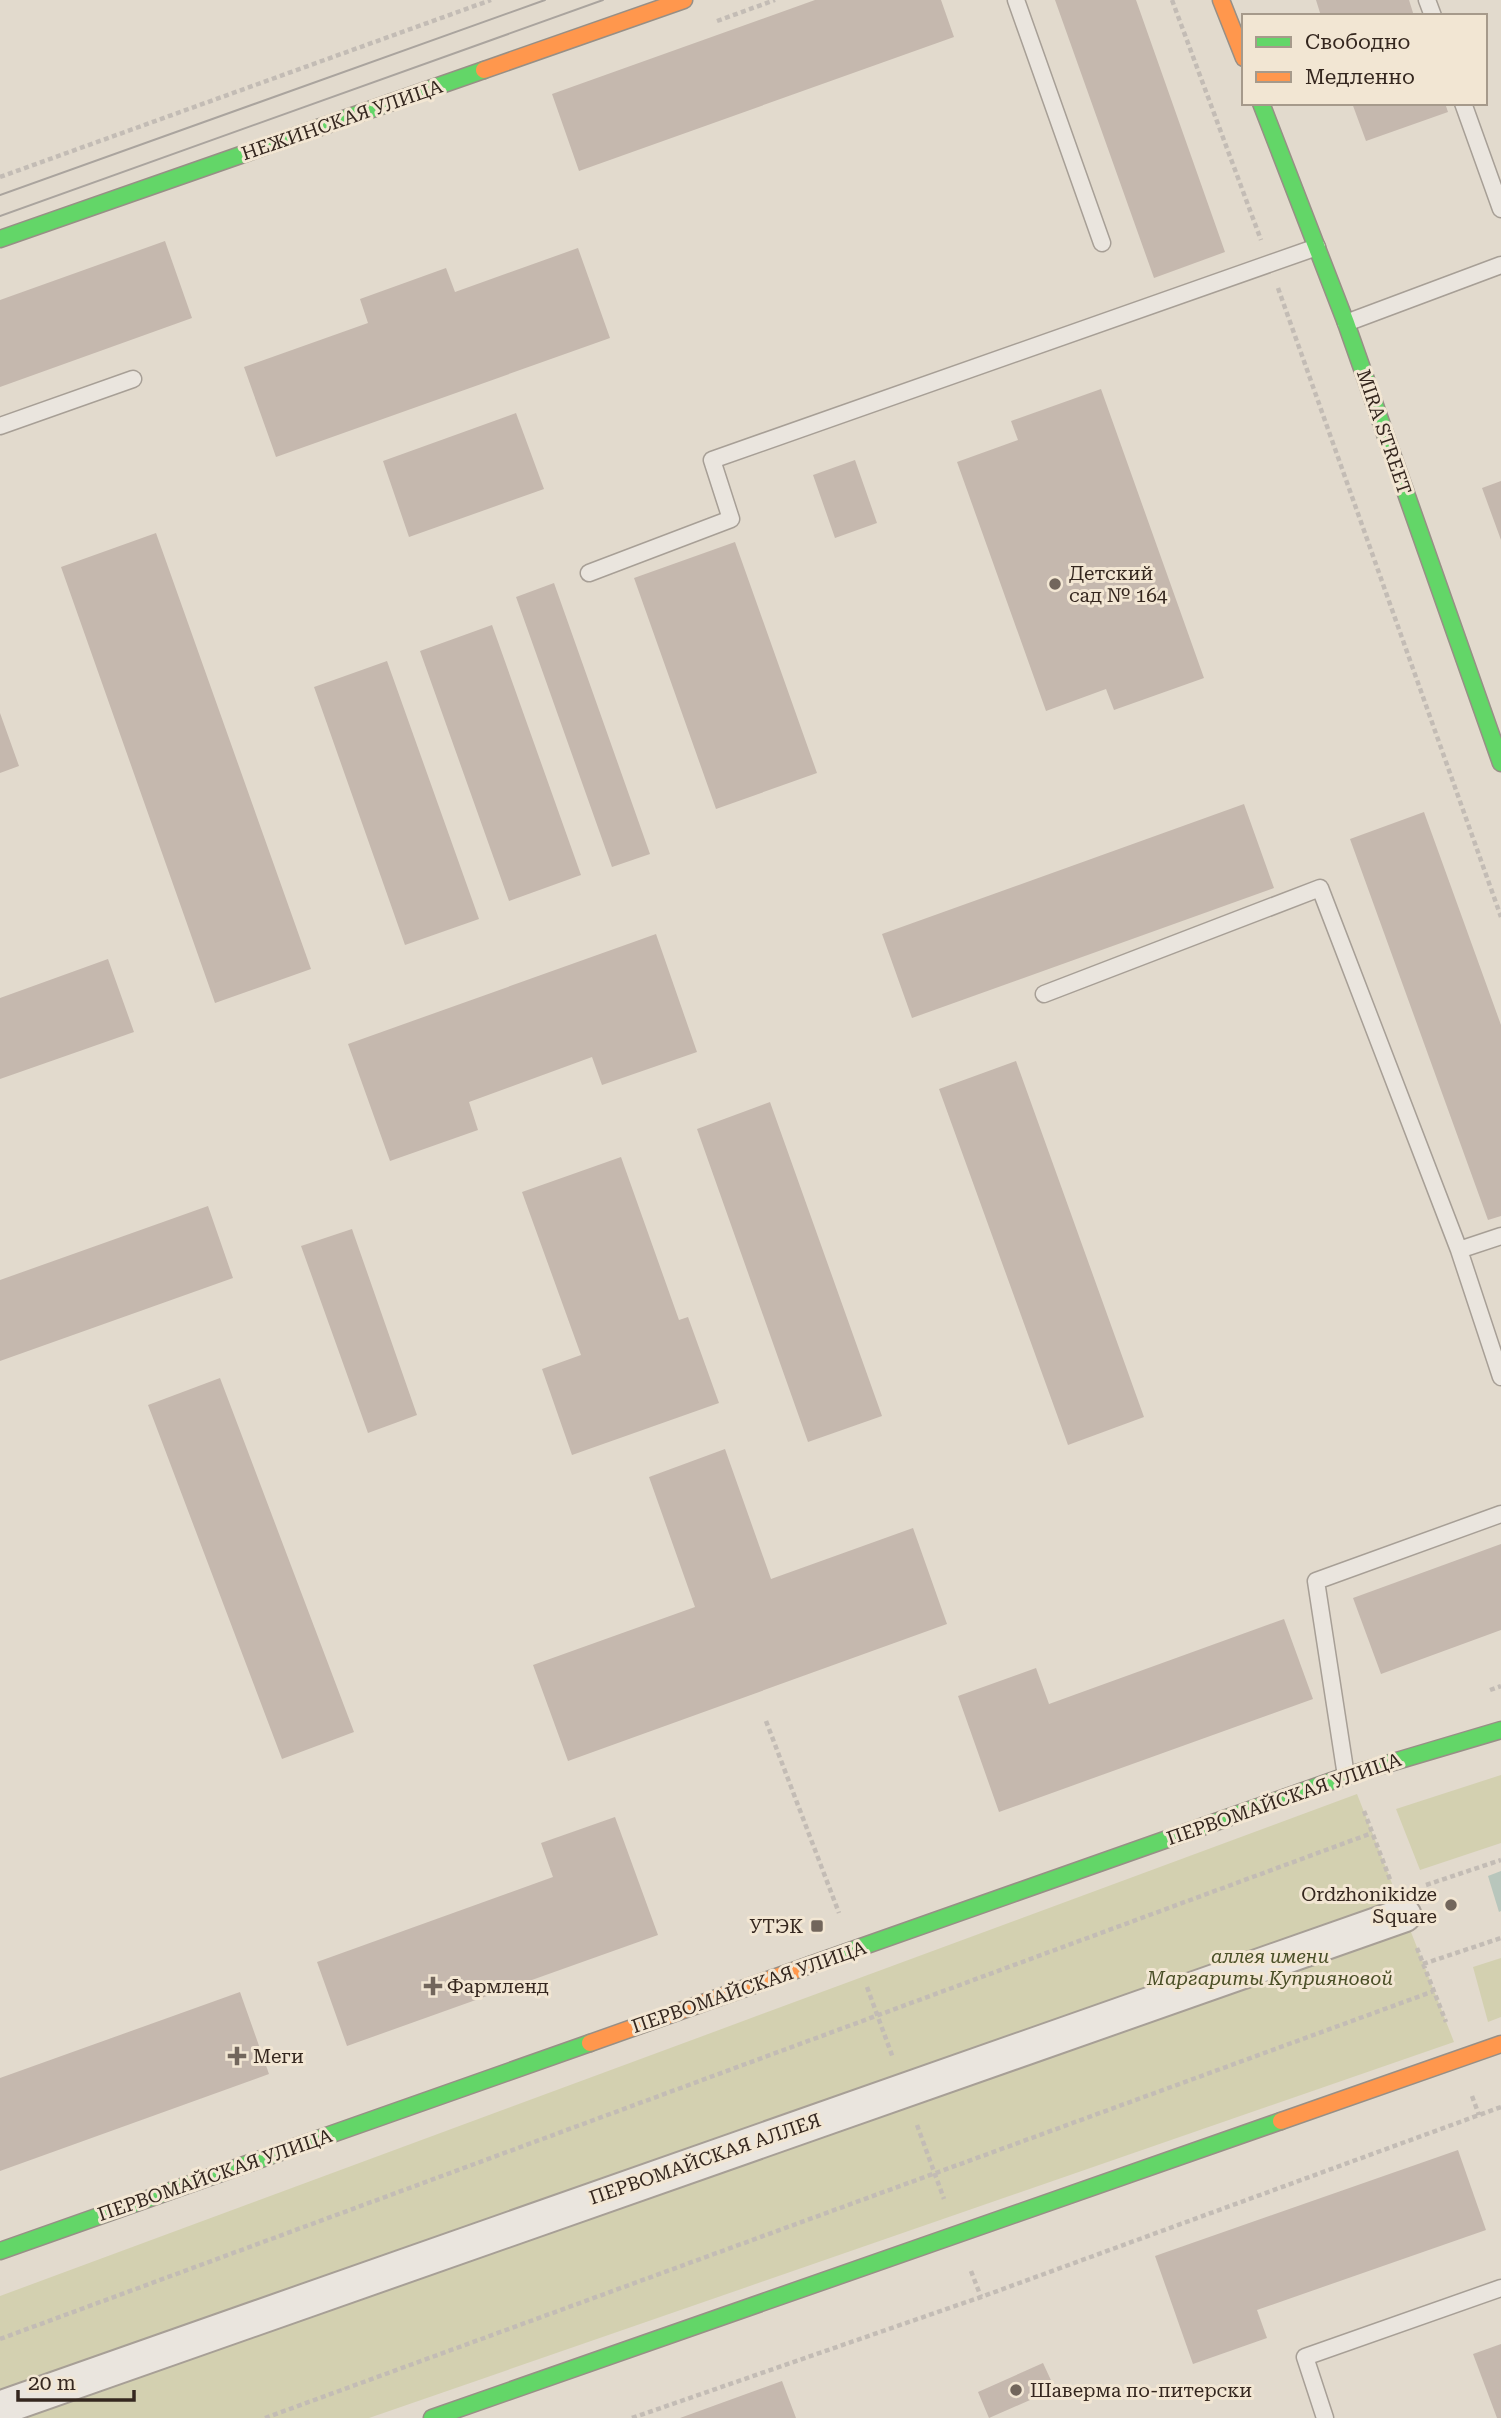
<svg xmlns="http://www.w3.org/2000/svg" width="1501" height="2418" font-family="'Roboto Serif',serif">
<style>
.green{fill:#d3d0b0}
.water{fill:#b8c6bc}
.building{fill:#c5b8ae}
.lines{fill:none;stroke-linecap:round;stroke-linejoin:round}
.lane-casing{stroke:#a79f96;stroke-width:19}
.street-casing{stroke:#a79f96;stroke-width:37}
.fast-casing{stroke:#978f86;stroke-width:19}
.slow-casing{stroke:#978f86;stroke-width:19}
.path{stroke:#c3bcb5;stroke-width:4.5;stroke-dasharray:5 3.5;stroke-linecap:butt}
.lane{stroke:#eae5de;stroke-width:16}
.street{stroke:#eae5de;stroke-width:33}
.fast{stroke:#63d668;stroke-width:16}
.slow{stroke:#ff974d;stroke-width:16}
.tram{stroke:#aaa49e;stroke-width:2}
.poi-dot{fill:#72665c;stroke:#f2e6d3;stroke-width:2.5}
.labels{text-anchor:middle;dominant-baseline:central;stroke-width:6;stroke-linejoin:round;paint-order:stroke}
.street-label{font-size:19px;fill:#35271f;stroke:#f2e6d3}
.poi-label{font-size:19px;fill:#35271f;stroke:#f2e6d3;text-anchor:start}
.park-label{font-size:19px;font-style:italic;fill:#4a4f27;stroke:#f2e6d3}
</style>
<rect width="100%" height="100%" fill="#e2dacd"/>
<path class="green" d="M1501,1775V1843L1420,1870L1396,1809Z
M1357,1794L1454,2042L369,2418H11L0,2388V2296Z
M1501,1958V2017L1488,2022L1473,1967Z"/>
<path class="water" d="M1501,1871V1911L1499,1912L1488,1876Z"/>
<path class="building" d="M815,0H941L954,37L579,171L552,94Z
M1055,0H1136L1225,252L1154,278Z
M1316,0H1409L1414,16H1321Z
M1352,103H1445L1448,112L1366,141Z
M165,241L192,318L0,387V300Z
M578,248L610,338L276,457L244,367L368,323L360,299L446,268L455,292Z
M1101,389L1204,678L1114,710L1106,689L1046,711L957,462L1018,440L1011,421Z
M516,413L544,489L409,537L383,461Z
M855,460L877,523L835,538L813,475Z
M1501,481V540L1482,488Z
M156,533L311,969L215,1003L61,567Z
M735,542L817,773L716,809L634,578Z
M554,583L650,854L612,867L516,597Z
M492,625L581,875L509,901L420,651Z
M387,661L479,919L405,945L314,687Z
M0,713L19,766L0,773Z
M1244,804L1274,888L912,1018L882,934Z
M1424,812L1501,1025V1216L1488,1220L1350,839Z
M656,934L697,1052L602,1085L592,1057L469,1102L478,1130L390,1161L348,1044Z
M108,959L134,1032L0,1079V998Z
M1016,1061L1144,1417L1068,1445L939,1089Z
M770,1102L882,1416L808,1442L697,1129Z
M621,1157L679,1320L688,1317L719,1403L572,1455L542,1369L581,1355L522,1192Z
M208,1206L233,1278L0,1361V1280Z
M352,1229L417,1415L368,1433L301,1246Z
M220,1378L354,1732L282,1759L148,1405Z
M725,1449L771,1579L913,1528L947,1624L568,1761L533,1665L695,1607L649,1477Z
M1501,1544V1630L1381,1674L1353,1598Z
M1284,1619L1313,1699L999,1812L958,1696L1036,1668L1049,1704Z
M615,1817L658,1935L347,2046L317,1962L553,1877L541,1843Z
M240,1992L269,2074L0,2171V2078Z
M1458,2150L1486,2230L1257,2310L1267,2338L1193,2364L1155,2256Z
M1501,2344V2418H1497L1473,2354Z
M1043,2363L1055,2389L989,2418L978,2392Z
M782,2381L796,2418H680Z"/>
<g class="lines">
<defs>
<path id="lane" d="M1016,0L1102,243
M1427,0L1433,16
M1463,103L1501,209
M1346,323L1501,265
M0,426L133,379
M589,573L731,519L712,460L1317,247
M1044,994L1320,888L1459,1250
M1501,1236L1459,1250L1501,1377
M1346,1776L1316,1581L1501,1514
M1325,2418L1305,2357L1501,2288"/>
<path id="street" d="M6,2406L1404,1915"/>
<path id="fast" d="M1261,103L1346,323L1501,763
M0,239L484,70
M810,1965L1346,1776L1501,1730
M0,2251L590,2043
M432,2418L1281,2121"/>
<path id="slow" d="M1221,0L1244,58
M484,70L684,0
M590,2043L810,1965
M1281,2121L1501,2044"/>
</defs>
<use href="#lane" class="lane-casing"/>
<use href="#street" class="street-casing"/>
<use href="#fast" class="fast-casing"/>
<use href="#slow" class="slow-casing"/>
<path class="path" d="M1172,0L1261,240
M717,21L775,0
M0,177L491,0
M1278,288L1501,917
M1490,1690L1501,1686
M766,1721L839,1913
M1364,1811L1391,1882
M1426,1885L1501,1860
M1417,1948L1446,2022
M1423,1964L1501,1938
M867,1987L893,2058
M1472,2096L1479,2115
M917,2125L944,2199
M971,2271L981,2297
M0,2339L1372,1833
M265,2418L1434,1991
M632,2418L981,2297L1501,2107"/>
<use href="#lane" class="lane"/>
<use href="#street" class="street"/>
<use href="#fast" class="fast"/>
<use href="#slow" class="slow"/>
<path class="tram" d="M0,195L545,0
M0,216L603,0"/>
</g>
<g class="poi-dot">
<circle cx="1055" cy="584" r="7"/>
<circle cx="1451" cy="1905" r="7"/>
<rect x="810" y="1919" width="14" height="14" rx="3.5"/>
<path d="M429.5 1975.5h7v7h7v7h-7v7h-7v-7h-7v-7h7z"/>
<path d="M233.5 2045.5h7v7h7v7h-7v7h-7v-7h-7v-7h7z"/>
<circle cx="1016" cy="2390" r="7"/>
</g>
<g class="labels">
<g class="street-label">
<text transform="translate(342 120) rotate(-19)">НЕЖИНСКАЯ УЛИЦА</text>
<text transform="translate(1384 432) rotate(71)">MIRA STREET</text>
<text transform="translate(1284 1799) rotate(-19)">ПЕРВОМАЙСКАЯ УЛИЦА</text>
<text transform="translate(749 1987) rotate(-19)">ПЕРВОМАЙСКАЯ УЛИЦА</text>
<text transform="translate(705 2159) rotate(-19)">ПЕРВОМАЙСКАЯ АЛЛЕЯ</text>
<text transform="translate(215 2175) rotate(-19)">ПЕРВОМАЙСКАЯ УЛИЦА</text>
</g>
<g class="poi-label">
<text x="1069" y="573">Детский<tspan x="1069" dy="22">сад № 164</tspan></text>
<text x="1437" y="1894" text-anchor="end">Ordzhonikidze<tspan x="1437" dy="22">Square</tspan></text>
<text x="803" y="1926" text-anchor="end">УТЭК</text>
<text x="447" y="1986">Фармленд</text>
<text x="253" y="2056">Меги</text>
<text x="1030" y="2390">Шаверма по-питерски</text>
</g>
<g class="park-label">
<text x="1270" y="1956">аллея имени<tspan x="1270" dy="22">Маргариты Куприяновой</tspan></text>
</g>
</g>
<rect x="1242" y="14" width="245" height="91" fill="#f2e6d3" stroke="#a69a8b" stroke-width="2"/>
<rect x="1256" y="37" width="35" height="10" fill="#63d668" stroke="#a69a8b" stroke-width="2"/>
<text x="1305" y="49" font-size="21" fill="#35271f">Свободно</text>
<rect x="1256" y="72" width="35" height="10" fill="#ff974d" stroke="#a69a8b" stroke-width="2"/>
<text x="1305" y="84" font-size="21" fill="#35271f">Медленно</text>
<path d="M18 2390v10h116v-10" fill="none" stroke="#35271f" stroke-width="3.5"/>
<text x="28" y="2390" font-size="21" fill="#35271f" stroke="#f2e6d3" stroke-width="5" paint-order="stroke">20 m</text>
</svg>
